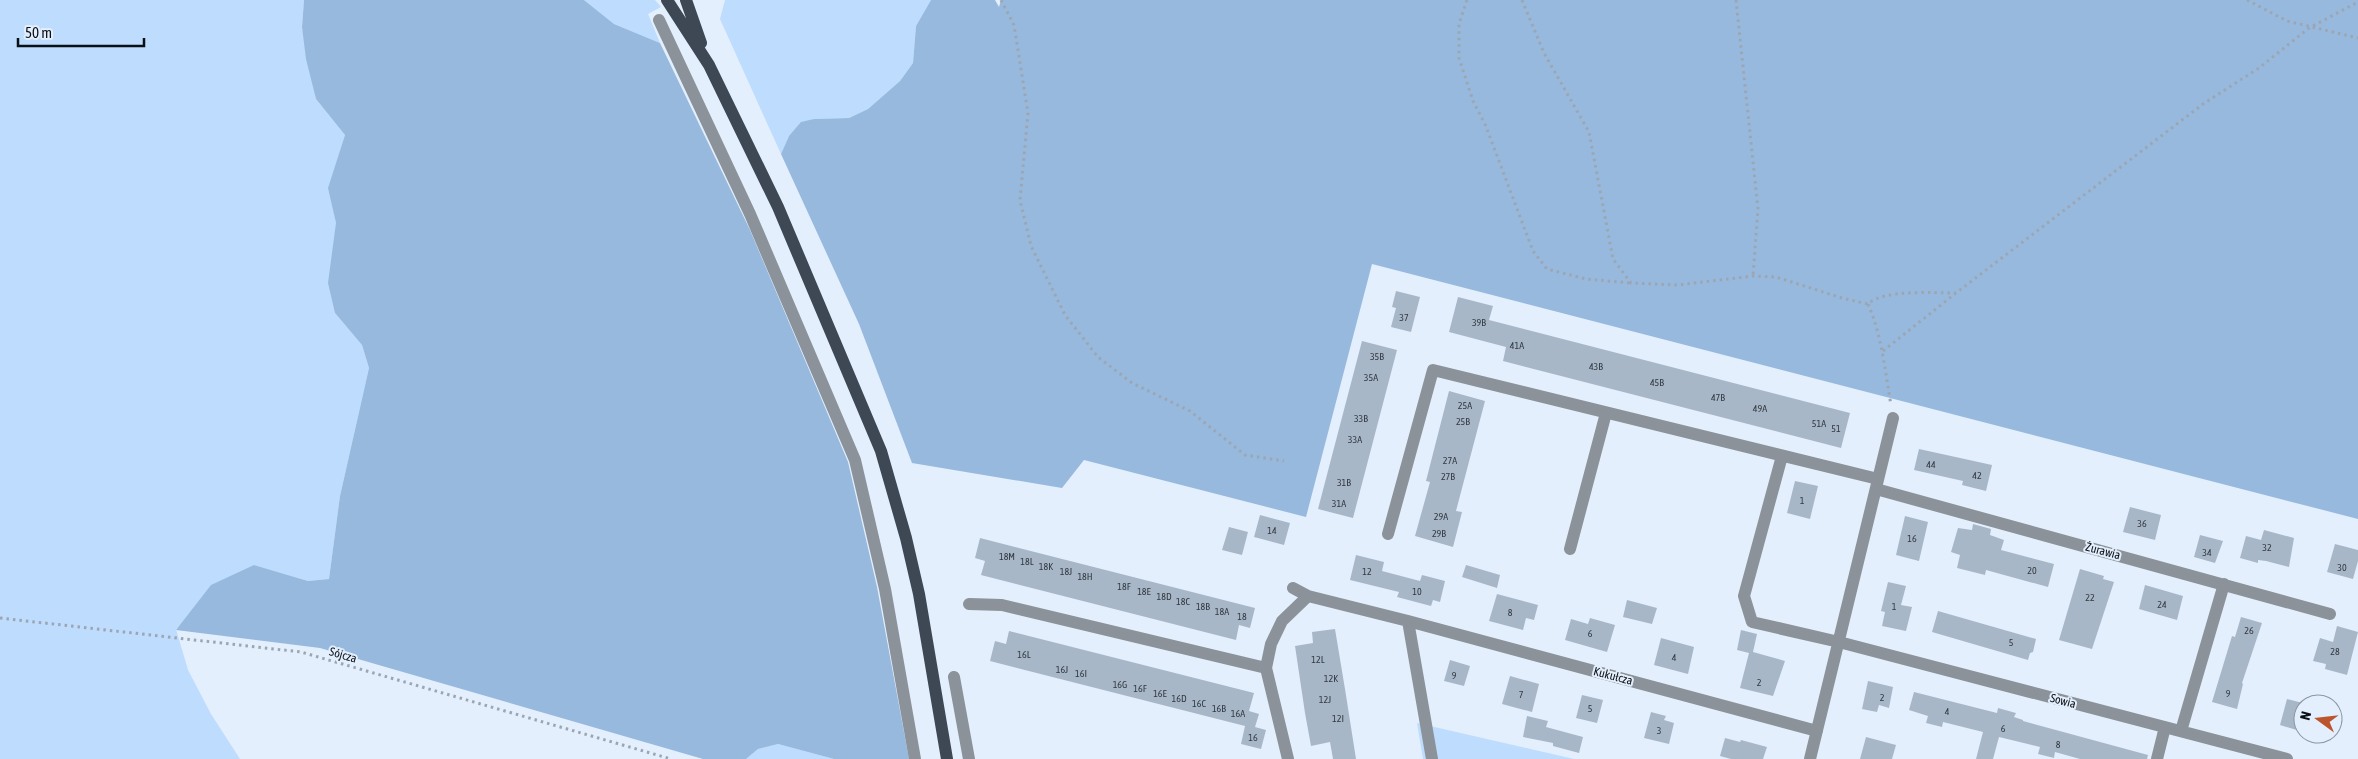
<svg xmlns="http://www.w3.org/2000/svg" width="2358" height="759" font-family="'Asap Condensed',sans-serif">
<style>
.green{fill:#bedcfd}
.forest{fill:#97b9de}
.building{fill:#a8b7c7}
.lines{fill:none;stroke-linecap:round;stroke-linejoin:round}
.path{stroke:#9ca6b2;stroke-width:3;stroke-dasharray:2.5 4;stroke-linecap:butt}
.minor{stroke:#8b9299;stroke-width:12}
.major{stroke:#3d4854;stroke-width:12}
.labels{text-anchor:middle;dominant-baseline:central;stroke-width:4;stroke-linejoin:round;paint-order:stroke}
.number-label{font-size:10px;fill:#323a42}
.street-label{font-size:12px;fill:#0b1016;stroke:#e3effd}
</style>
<rect width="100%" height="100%" fill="#e3effd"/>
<path class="green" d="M0,0H304L302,27L316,99L345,135L329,188L336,223L335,313L362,345L369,368L340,496L329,579L308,581L254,565L176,629L188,670L211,714L240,759H0Z
M584,0H655L661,7L648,14L660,43L614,24Z
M725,0H931L916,26L913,63L900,81L868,109L849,118L814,119L789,136L781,154L720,19Z
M1417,723L1574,759H1423Z
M778,744L834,759H746L758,749Z"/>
<path class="forest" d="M304,0H584L614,24L660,43L750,230L848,462L877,587L909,759H834L778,744L758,749L746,759H703L320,648L176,630L211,585L254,565L308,581L329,579L340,496L369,368L362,345L335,313L328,283L336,223L328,188L345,135L316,99L306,59L302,27Z
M931,0H995L999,7L1001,0H2358V519L1372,264L1306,517L1084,460L1062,488L912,463L859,324L781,154L789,136L801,122L814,119L849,118L868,109L900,81L913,63L916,26Z"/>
<path class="building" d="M1396,291L1420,297L1411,332L1391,327L1396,308L1392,307Z
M1458,297L1493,306L1489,320L1850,413L1841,448L1503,361L1506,347L1449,332Z
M1362,341L1397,350L1353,518L1318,509Z
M1449,391L1485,401L1456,511L1462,512L1453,547L1415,536L1430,482L1426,481Z
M1919,449L1992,465L1986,491L1962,485L1963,481L1914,470Z
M1795,481L1818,486L1810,519L1787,513Z
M2130,507L2161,515L2155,540L2123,532Z
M1260,515L1290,523L1284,545L1254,537Z
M1905,516L1928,522L1919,561L1896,555Z
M1973,524L1991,529L1990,535L2004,540L2001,550L2054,564L2048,587L1986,570L1985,575L1957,568L1960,555L1951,552L1958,528L1972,530Z
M1229,527L1248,532L1242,555L1222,550Z
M2264,530L2294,538L2289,567L2266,561L2258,560V563L2240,558L2246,536L2261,540Z
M2200,535L2223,541L2215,563L2194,557Z
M980,538L1255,608L1250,628L1239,625L1236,640L981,575L985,561L975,558Z
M2335,544L2358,550V561L2353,579L2327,572Z
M1356,555L1384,562L1382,571L1420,581L1422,575L1445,581L1440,602L1433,600L1431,606L1397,597L1399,592L1350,580Z
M1466,565L1500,575L1497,588L1462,577Z
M2080,569L2104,576L2103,579L2114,582L2092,649L2059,640Z
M1888,582L1906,586L1901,605L1912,607L1906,631L1882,626L1885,612L1881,611Z
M2145,585L2183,596L2177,620L2139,609Z
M1497,594L1538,605L1534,620L1526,618L1523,630L1489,621Z
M1627,600L1657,608L1652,624L1623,617Z
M1938,611L2036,639L2033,652L2030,653L2028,660L1932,632Z
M2241,617L2262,623L2242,683L2243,684L2237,709L2212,702L2232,636L2235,637Z
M1590,618L1615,625L1607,652L1565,640L1571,619L1588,624Z
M2337,626L2358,632L2347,675L2325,669L2326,664L2313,661L2320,638L2333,642Z
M1335,629L1345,689L1356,759H1333L1330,742L1311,746L1305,713L1295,646L1313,643L1312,632Z
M1741,630L1757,634L1753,652L1785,661L1773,696L1740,688L1749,653L1737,650Z
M1009,631L1254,693L1249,711L1259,714L1255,727L1266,730L1261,749L1241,744L1245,726L990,661L995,641L1006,644Z
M1661,638L1694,647L1688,674L1654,665Z
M1450,660L1470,666L1464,686L1444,681Z
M1510,676L1539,684L1532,712L1502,704Z
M1868,681L1893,687L1889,708L1879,705L1877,712L1862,709Z
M1914,692L1997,713L1998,708L2016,713L2014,717L2023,720V721L2148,755L2147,759H2080L2055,752L2054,758L2038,754L2040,747L1999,737L1993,759H1976L1983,732L1943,722L1942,727L1926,723L1928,716L1909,710Z
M1582,695L1603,700L1597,723L1576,718Z
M2287,699L2303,703V732L2280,725Z
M1651,712L1666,716L1664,720L1674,723L1669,744L1644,738Z
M1527,716L1548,721L1546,727L1583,737L1579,753L1553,746V743L1523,737Z
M1866,737L1896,745L1892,759H1860Z
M1725,738L1740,742L1741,740L1767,747L1763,759H1731L1720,756Z"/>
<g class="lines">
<path class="path" d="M1001,0L1014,25L1028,113L1020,200L1031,246L1065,315L1098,357L1132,383L1190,411L1245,455L1284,461
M1467,0L1459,24V58L1473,101L1485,124L1533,251L1547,269L1586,279L1631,283
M1522,0L1544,53L1589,132L1613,259L1631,283L1678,285L1753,276L1776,277L1842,298L1868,304C1884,289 1933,293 1956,293
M1736,0L1758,209L1753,276
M2247,0L2287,21L2358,38
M1868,304C1882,336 1885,371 1891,405
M1883,351L1956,293L2203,104L2259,68L2309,28L2358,2
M0,618L301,652L671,759"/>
<path class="minor" d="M659,20L750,214L855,460L885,589L915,759
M1782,456L1744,596L1752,622L1839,642L2287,759
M1876,489L2330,614
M1388,534L1433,370L1878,479
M1570,549L1606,413
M1293,588L1308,596L1408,621L1817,731
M969,604L1002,605L1266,668
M1408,621L1432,759
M954,677L969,759
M2181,731L2224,584
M1288,759L1266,668L1271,644L1282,621L1308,596
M1810,759L1893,418
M2157,759L2165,727"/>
<path class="major" d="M667,0L709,65L778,207L881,451L906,538L919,594L947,759
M686,0L701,43"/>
</g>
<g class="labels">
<g class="number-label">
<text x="1404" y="317">37</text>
<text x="1479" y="322">39B</text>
<text x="1517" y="345">41A</text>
<text x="1377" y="356">35B</text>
<text x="1596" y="366">43B</text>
<text x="1371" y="377">35A</text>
<text x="1657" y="382">45B</text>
<text x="1718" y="397">47B</text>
<text x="1465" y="405">25A</text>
<text x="1760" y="408">49A</text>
<text x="1361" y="418">33B</text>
<text x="1463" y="421">25B</text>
<text x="1819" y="423">51A</text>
<text x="1836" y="428">51</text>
<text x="1355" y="439">33A</text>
<text x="1450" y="460">27A</text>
<text x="1931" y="464">44</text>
<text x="1977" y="475">42</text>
<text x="1448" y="476">27B</text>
<text x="1344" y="482">31B</text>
<text x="1802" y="500">1</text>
<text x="1339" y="503">31A</text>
<text x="1441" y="516">29A</text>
<text x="2142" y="523">36</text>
<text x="1272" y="530">14</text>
<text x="1439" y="533">29B</text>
<text x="1912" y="538">16</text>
<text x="2267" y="547">32</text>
<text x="2207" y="552">34</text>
<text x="1007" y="556">18M</text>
<text x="1027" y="561">18L</text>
<text x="1046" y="566">18K</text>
<text x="2342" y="567">30</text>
<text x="2032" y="570">20</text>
<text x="1066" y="571">18J</text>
<text x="1367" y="571">12</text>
<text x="1085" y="576">18H</text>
<text x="1124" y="586">18F</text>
<text x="1144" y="591">18E</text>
<text x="1417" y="591">10</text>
<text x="1164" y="596">18D</text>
<text x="2090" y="597">22</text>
<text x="1183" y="601">18C</text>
<text x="2162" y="604">24</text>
<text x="1203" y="606">18B</text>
<text x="1894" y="606">1</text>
<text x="1222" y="611">18A</text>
<text x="1510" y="612">8</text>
<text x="1242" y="616">18</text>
<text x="2249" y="630">26</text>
<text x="1590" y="633">6</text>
<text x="2011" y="642">5</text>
<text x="2335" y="651">28</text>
<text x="1024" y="654">16L</text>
<text x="1674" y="657">4</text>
<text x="1318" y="659">12L</text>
<text x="1062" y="669">16J</text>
<text x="1081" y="673">16I</text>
<text x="1454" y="675">9</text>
<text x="1331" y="678">12K</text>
<text x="1759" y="682">2</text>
<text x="1120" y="684">16G</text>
<text x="1140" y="688">16F</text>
<text x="1160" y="693">16E</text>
<text x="2228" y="693">9</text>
<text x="1521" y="694">7</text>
<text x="1882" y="697">2</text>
<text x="1179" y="698">16D</text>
<text x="1325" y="699">12J</text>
<text x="1199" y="703">16C</text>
<text x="1219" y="708">16B</text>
<text x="1590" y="708">5</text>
<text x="1947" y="711">4</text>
<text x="1238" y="713">16A</text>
<text x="1338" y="718">12I</text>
<text x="2003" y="728">6</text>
<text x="1659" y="730">3</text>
<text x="1253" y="737">16</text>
<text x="2058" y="744">8</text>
</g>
<g class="street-label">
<text transform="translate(2103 551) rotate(15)">Żurawia</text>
<text transform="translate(343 655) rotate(16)">Sójcza</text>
<text transform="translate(1613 676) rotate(15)">Kukułcza</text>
<text transform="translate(2063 701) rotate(15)">Sowia</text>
</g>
</g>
<g transform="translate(2318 719) rotate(285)"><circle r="24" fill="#e3effd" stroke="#8d96a1"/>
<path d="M0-4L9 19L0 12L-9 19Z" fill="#bc552c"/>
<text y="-8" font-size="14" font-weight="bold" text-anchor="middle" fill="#0b1016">N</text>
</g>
<path d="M18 38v8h126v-8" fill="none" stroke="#0b1016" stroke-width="2.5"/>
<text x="25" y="38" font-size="15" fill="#0b1016" stroke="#e3effd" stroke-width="4" paint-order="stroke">50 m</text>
</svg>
